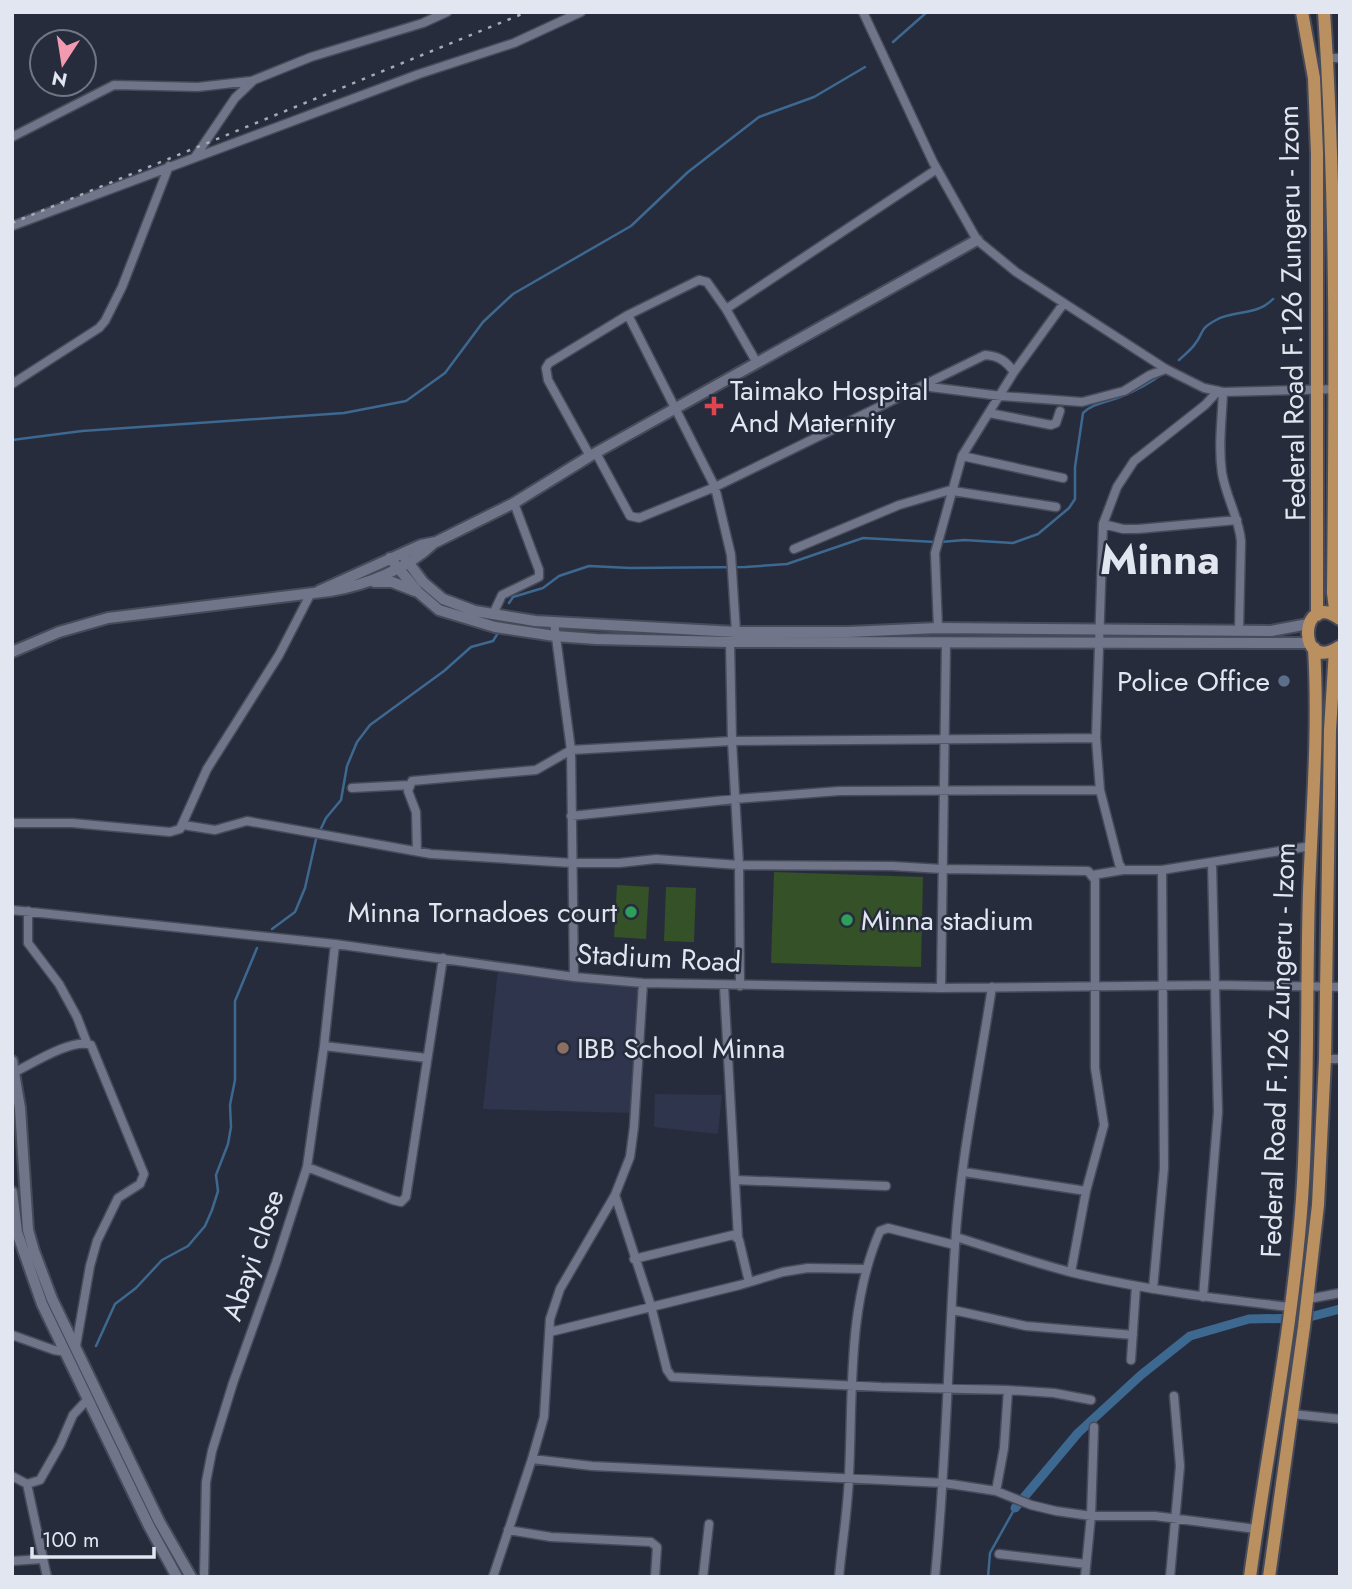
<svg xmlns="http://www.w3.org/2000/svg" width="1352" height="1589" font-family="Jost,sans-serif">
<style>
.built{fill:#2f354c}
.green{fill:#345127}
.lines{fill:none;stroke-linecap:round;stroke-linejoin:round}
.stream{stroke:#3d6890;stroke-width:2.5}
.canal{stroke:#3d6890;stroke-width:9}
.street-casing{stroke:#474b59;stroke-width:11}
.secondary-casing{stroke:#474b59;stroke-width:14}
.primary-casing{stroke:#474b59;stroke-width:16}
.street{stroke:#707589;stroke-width:8}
.secondary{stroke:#707589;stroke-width:10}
.primary{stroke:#ba9060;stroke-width:12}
.rail{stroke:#a7abb8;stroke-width:2.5;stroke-dasharray:3.5 7;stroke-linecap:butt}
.health-dot{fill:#e0444e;stroke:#272c3c;stroke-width:2.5}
.service-dot{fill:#5c6f8a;stroke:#272c3c;stroke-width:2.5}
.leisure-dot{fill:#2e9e5b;stroke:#272c3c;stroke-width:2.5}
.education-dot{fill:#8d6e63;stroke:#272c3c;stroke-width:2.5}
.labels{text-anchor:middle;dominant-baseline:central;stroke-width:5;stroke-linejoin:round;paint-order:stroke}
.street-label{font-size:28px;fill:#e2e6f1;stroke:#272c3c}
.poi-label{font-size:28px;fill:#e2e6f1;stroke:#272c3c;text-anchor:start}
.town-label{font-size:42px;font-weight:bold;fill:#e2e6f1;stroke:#272c3c}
</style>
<rect width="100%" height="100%" fill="#272c3c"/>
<path class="built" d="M498,969L641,986L632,1113L483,1109Z
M655,1094L722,1095L718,1134L654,1127Z"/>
<path class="green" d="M774,872L923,877L921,967L771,963Z
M617,885L649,887L646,939L614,937Z
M666,887L696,888L694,942L664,941Z"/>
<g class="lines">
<path class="stream" d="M893,42L927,12
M1179,360C1184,355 1191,350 1195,344C1205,331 1198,330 1216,320C1234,310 1257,316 1273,299
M12,440L82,431L344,413L406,401L445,373L483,322L513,294L631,226L688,172L759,117L814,97L865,67
M941,542L964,540L1013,543L1038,534L1069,508L1075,499V467L1083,413C1093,403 1108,402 1120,397C1135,391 1149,384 1162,374
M509,603L513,597L543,588L559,576L589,566L630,568L745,567L787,564L863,538L935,542
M272,929L295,912L305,888L316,839L326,818L341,800L347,766L357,742L370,725L444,671L471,647L493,641L498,633
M96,1346L115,1304L136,1288L162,1260L188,1246L205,1226L212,1210L218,1191L216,1175L228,1144L231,1127L230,1105L235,1080V1001L257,948
M988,1577L990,1553L1015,1508"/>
<path class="canal" d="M1015,1508L1078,1433L1141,1375L1190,1336L1249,1319L1306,1318L1340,1309"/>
<defs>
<path id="street" d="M863,12L933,162L977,240L1016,272L1166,369L1204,388L1223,392L1339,389
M1327,58H1340
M12,137L114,85L198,87L251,81
M195,157L235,98L254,80L311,57L423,23L447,12
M12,226L419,74L514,43L581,12
M726,309L707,282L699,280L628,315L715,487L731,555L736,632
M757,363L726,309L937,169
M12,384L99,328L105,321L122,287L169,166
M922,386L1001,396L1082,402L1124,391L1150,375L1166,369
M1218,391L1205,405L1134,461L1117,487L1103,524L1096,738L1100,790L1119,864L1123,870H1162L1311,846
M1223,392C1222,419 1218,446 1222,473C1226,497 1239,518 1241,541L1239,630
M989,413L1051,425L1056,423L1060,411
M596,453L630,516L639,518L715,487L985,355C999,356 1006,361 1014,372
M590,456L548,380L546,368L549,363L628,315
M962,456L1063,478
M953,491L1056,507
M1103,524L1123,529H1138L1237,520
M794,549L899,505L954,489
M493,614L502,595L539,577V570L514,503
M554,622L571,750L574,977
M938,628L935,553L962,456L1014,372L1064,303
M730,642L732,741L739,865L740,986
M352,788L409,785
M571,816L735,799L839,791L1100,790
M12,823H72L170,832L180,829L207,769L279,655L311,593
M183,825L215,830L247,821L431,854L572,863H619L656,859L739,865L892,866L942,869L1088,871L1095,880V1068L1104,1125L1086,1191L1071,1272
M417,851L416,812L408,791L412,781L536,770L571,750L732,741L1096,738
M1093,875L1123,870
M12,910L335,944L574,977L643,983L941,988L1217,985L1340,987
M28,911V943L59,984L77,1017L87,1043
M724,986L738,1237
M941,988L946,643
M324,1046L427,1058
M1325,1059H1340
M15,1072C33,1063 72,1038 91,1045L144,1174L140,1184L118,1198L97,1241L90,1266L76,1346
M307,1167L393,1200L401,1202L406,1197L443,958
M964,1172L1086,1191
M735,1180L886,1186
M615,1195L651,1306L667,1370L672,1377L881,1387L1008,1390L1054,1393L1091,1400
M956,1237C995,1249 1034,1263 1074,1273C1146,1290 1218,1299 1291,1307
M634,1259L733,1235L739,1240L749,1282
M1153,1289L1164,1168L1162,870
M1203,1297L1218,1112L1212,863
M1308,1299L1340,1293
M953,1310L1026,1326L1133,1335
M550,1332L740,1285L783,1272L808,1268L866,1269
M12,1335L54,1350L66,1352
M1131,1360L1136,1286
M1292,1414L1340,1419
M532,1459L592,1466L944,1483L996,1491L1031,1505L1056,1511L1091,1516H1155L1256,1529
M12,1476L27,1484L40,1480L60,1445L73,1415L88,1399
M27,1484L47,1577
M996,1491L1004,1448L1008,1390
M508,1530L551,1537L651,1542L657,1547L655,1577
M999,1554L1086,1564
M12,1561L42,1559
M204,1577L206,1482L212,1451L233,1383L276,1263L307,1167L324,1046L335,944
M493,1577L532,1459L544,1417L550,1319L560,1289L615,1195L630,1157L634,1127L643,983
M703,1577L709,1524
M839,1577C842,1543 848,1509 849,1475C853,1395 847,1306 880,1231L888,1228L955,1245
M935,1577C946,1467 948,1357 955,1246C960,1160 979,1073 992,987
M1085,1577L1091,1516L1094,1427
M1170,1577L1180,1466L1174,1396"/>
<path id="secondary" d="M402,554L423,582L443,599L475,611L535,621L736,632H848L938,628L1271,631L1308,624
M390,558L418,592L439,610L495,627L555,636L596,639L730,642L1309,643
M374,582H392L415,591
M319,591L421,545L436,542L514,503L590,456L977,240
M12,652L59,632L108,618L330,591C367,585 407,569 434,543
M12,1061L20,1108L28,1230L34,1251L52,1299L159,1521L191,1577
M12,1192L17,1232L42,1304L149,1526L177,1577"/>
<path id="primary" d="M1302,12L1314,78L1317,153V615
M1324,12C1337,205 1335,400 1333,593L1336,616
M1339,647C1296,675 1299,588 1340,619
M1250,1577C1267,1451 1293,1326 1302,1199C1309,1097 1306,994 1309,892C1312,811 1319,729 1314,648
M1269,1577L1304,1327L1318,1205L1325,1059L1330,730L1335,650"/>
</defs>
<use href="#street" class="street-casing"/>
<use href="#secondary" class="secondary-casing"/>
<use href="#primary" class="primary-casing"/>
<use href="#street" class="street"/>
<use href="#secondary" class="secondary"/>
<use href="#primary" class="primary"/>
<path class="rail" d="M12,223L527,12"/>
</g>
<path class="health-dot" d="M710.5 395.5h7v7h7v7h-7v7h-7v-7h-7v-7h7z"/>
<circle class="service-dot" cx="1284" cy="681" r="7"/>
<g class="leisure-dot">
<circle cx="631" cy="912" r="7"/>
<circle cx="847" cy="920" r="7"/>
</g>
<circle class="education-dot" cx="563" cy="1048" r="7"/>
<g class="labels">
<g class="street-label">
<text transform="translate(1292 313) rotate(-91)">Federal Road F.126 Zungeru - Izom</text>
<text transform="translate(659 958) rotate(3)">Stadium Road</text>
<text transform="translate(1278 1050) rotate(-88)">Federal Road F.126 Zungeru - Izom</text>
<text transform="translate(253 1255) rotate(-71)">Abayi close</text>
</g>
<g class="poi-label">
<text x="730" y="390">Taimako Hospital<tspan x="730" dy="32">And Maternity</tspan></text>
<text x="1270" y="681" text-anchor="end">Police Office</text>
<text x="617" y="912" text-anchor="end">Minna Tornadoes court</text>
<text x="861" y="920">Minna stadium</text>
<text x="577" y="1048">IBB School Minna</text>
</g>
<g class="town-label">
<text x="1160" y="559">Minna</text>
</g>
</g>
<rect width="1352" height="1589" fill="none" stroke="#e2e6f1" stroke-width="28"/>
<g transform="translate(63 63) rotate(192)"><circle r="33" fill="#272c3c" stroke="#727684" stroke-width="2"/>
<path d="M0-5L12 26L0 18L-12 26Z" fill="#f29aaf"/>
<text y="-10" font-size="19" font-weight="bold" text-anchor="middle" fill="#e2e6f1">N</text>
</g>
<path d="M32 1547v10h122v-10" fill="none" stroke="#e2e6f1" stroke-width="3.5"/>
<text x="42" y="1547" font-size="21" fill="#e2e6f1" stroke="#272c3c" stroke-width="5" paint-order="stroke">100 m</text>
</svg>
